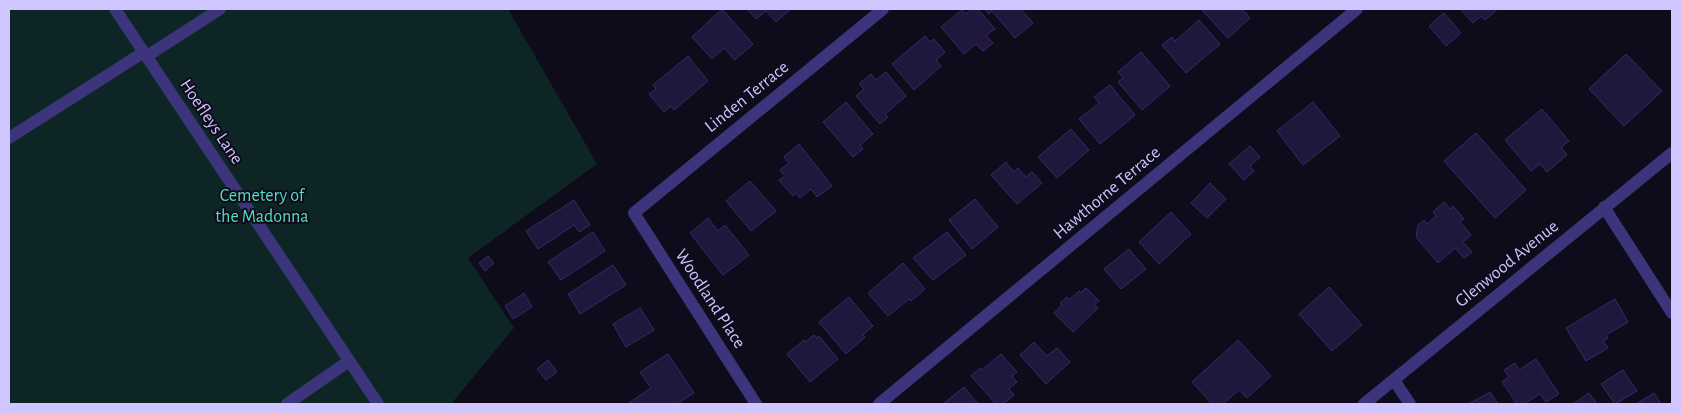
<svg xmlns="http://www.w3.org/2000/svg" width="1681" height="413" font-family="'Alegreya Sans',sans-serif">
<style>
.green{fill:#0e2525}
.building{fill:#20173c;stroke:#392968}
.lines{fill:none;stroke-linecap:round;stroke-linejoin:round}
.minor{stroke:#3c357b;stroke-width:12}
.labels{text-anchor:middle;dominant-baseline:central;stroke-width:4;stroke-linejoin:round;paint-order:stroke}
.street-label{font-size:18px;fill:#cfc5ff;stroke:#0e0b1b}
.park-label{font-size:18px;fill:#52dec2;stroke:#0e0b1b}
</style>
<rect width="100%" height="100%" fill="#0e0b1b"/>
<path class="green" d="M9,9H508L597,164L468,258L514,328L451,404H9Z"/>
<path class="building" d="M722,9L753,44L735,60L724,48L712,59L692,37Z
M747,9H791L776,22L766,11L756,19Z
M972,9H978L995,29L986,35L993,43L983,51L976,44L964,54L941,27L962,10L966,14Z
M984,9H1021L1033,23L1015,38L992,11L989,14Z
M1201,9H1242L1250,18L1228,38Z
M1460,9H1498L1485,20L1481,16L1473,23Z
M1444,13L1461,33L1446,46L1429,26Z
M1199,20L1220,44L1186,73L1162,45L1172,37L1175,41Z
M925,36L930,42L934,39L945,52L936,60L941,66L914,90L892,64Z
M1141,52L1170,86L1142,110L1118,82L1123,78L1118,72Z
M1626,54L1662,91L1624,126L1589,89Z
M688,56L708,81L674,110L671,106L664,112L649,94L656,89L653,85Z
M886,72L906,96L885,114L888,117L880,124L856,96L864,89L859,84L871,74L876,80Z
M1110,85L1135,115L1100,144L1079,119L1099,103L1094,97Z
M846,102L873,134L860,145L863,149L853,157L823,122Z
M1313,102L1340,136L1303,165L1277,131Z
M1542,109L1569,141L1561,147L1567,155L1547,172L1540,164L1531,171L1505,140Z
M1071,129L1089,150L1057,178L1038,157Z
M1476,133L1526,190L1495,218L1444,161Z
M799,144L832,186L817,197L811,189L800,198L796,193L793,196L779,180L785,176L780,170L789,163L784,157Z
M1250,146L1260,157L1250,166L1254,171L1244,180L1229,164Z
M1006,162L1014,172L1018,168L1026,177L1032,172L1042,183L1017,204L991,175Z
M750,181L776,211L751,231L726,201Z
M1210,183L1226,199L1207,218L1191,203Z
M975,199L998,227L972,249L949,220Z
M574,200L590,225L579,232L574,225L538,249L526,231Z
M1444,202L1450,209L1453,206L1464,219L1460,222L1471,235L1463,242L1472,252L1464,258L1455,248L1438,263L1416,237L1418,225L1424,220L1427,224L1436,216L1433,212Z
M1171,212L1191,234L1159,264L1139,242Z
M708,218L718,231L725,225L749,255L723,275L690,233Z
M593,232L605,251L561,280L548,262Z
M947,232L966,255L933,280L913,258Z
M1129,249L1146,269L1121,289L1104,269Z
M488,256L494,263L485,271L479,263Z
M903,263L925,289L911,301L909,299L888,316L868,293Z
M613,265L626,285L580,314L568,294Z
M1329,287L1362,325L1332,351L1299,314Z
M1086,288L1099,301L1094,305L1098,308L1073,332L1054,313L1062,305L1060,303L1067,297L1069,300L1079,291L1081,293Z
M524,293L532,307L513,319L505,306Z
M849,297L873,326L863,335L865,337L846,354L819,322Z
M1615,299L1628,322L1606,335L1608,338L1603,341L1608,348L1586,361L1566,328Z
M640,308L654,330L626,347L613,324Z
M814,335L817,338L819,336L838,359L810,382L787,354L804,340L805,342Z
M1238,340L1271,376L1247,398L1239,390L1223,404H1212L1192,382Z
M1034,342L1047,356L1057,348L1070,362L1046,384L1020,355Z
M668,354L694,393L677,404H632L630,402L651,388L640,372Z
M1001,354L1017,372L1012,376L1017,382L1009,389L1014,395L1003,404H996L971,376L980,368L982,370Z
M1536,359L1559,394L1546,402L1540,394L1524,404H1517L1502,382L1509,377L1504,370L1515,363L1519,370Z
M548,360L557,372L546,380L537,369Z
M1623,370L1637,391L1615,404L1601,384Z
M964,387L978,404H943Z
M1490,392L1498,404H1469Z
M1589,393L1597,404H1573Z
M1654,393L1661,404H1636Z"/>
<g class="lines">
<path class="minor" d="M115,9L378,404
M147,56L220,9
M9,138L144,52
M1604,207L1672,313
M1394,380L1410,404
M287,404L349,361
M756,404L634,213L883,9
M879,404L1357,9
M1364,404L1672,153"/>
</g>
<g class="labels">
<g class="street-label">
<text transform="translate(747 97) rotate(-39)">Linden Terrace</text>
<text transform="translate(211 122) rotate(56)">Hoefleys Lane</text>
<text transform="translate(1107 193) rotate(-40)">Hawthorne Terrace</text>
<text transform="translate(1507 264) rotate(-39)">Glenwood Avenue</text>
<text transform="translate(710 299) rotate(57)">Woodland Place</text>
</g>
<g class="park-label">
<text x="262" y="196">Cemetery of<tspan x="262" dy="21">the Madonna</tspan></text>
</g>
</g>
<rect width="1681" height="413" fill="none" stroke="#cfc5ff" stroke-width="20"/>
</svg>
